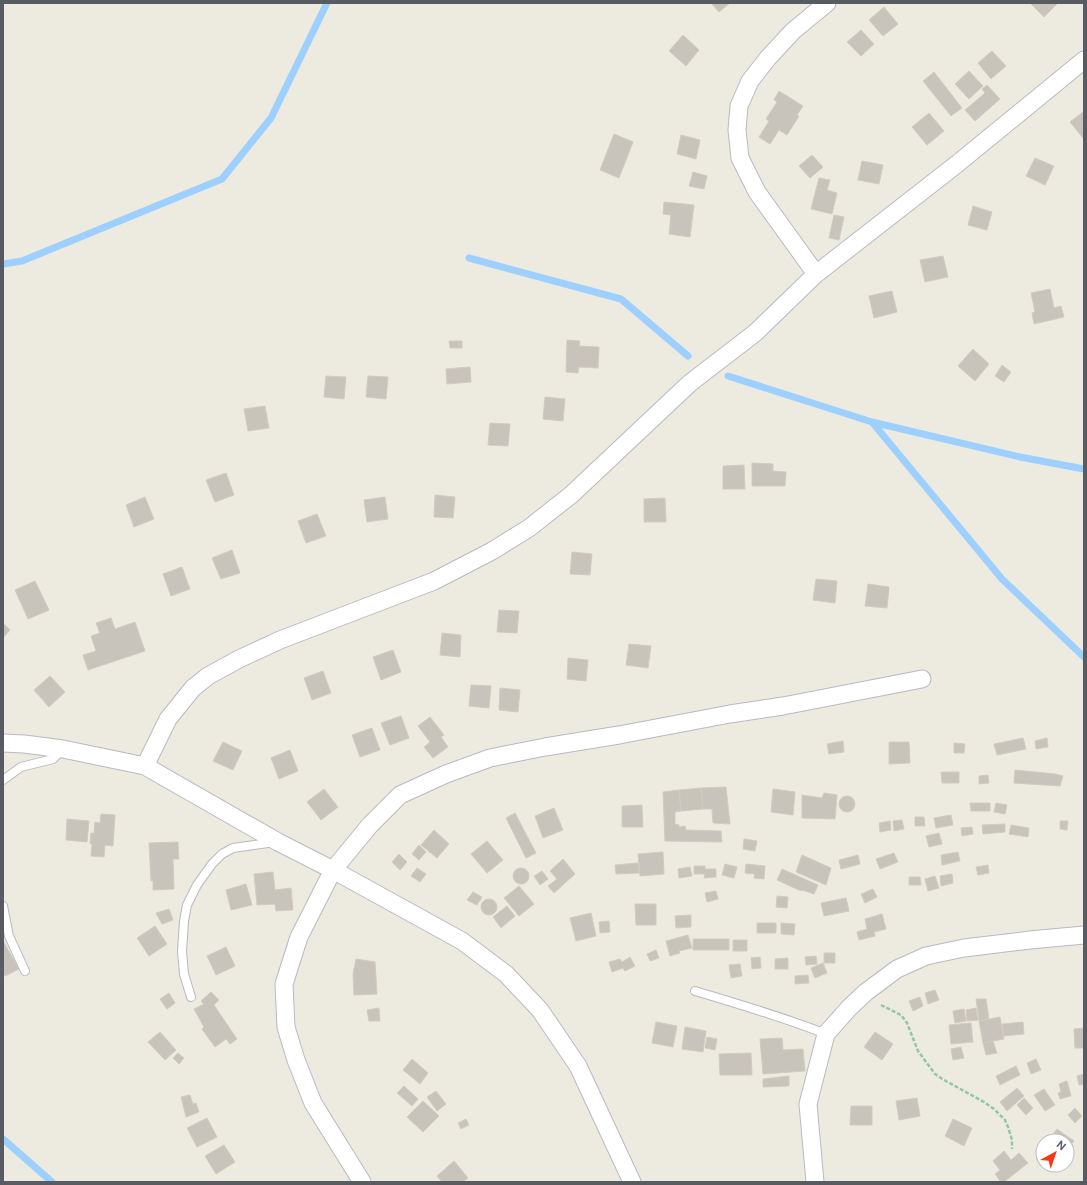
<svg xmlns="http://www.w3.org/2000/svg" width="1087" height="1185" font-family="'DM Sans',sans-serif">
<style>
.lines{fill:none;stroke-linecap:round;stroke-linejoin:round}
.stream{stroke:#9dcfff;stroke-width:7}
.building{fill:#c8c4bc;stroke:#d2ccbd}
.lane-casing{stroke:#b7bac0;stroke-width:10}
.street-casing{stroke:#b7bac0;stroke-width:19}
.path{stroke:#91c8a4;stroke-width:2.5;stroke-dasharray:4 2;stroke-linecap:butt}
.lane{stroke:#fff;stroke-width:8}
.street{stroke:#fff;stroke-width:17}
</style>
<rect width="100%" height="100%" fill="#edebdf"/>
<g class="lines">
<path class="stream" d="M469,258L621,299L688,356
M3,264L22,261L222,179L271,118L327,3
M728,376L872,422L1002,579L1084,657
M872,422L1020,457L1084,469
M3,1139L52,1182"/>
</g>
<path class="building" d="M711,3H730L719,12Z
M1030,3H1058L1044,17Z
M884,7L898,24L883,36L869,20Z
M861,30L874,44L861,56L847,42Z
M683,35L699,50L686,66L669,51Z
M992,51L1006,66L991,79L978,63Z
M969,71L983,86L969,99L955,84Z
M934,72L962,108L951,116L923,81Z
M987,85L1000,99L975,121L965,110L985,93L982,89Z
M779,91L803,106L797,115L799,116L787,135L779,130L770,144L759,137L769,121L766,119L777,102L774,100Z
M1084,111V137L1083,138L1070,122Z
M929,113L944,131L927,145L912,127Z
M614,134L633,142L619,178L600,170Z
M681,135L700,140L696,159L677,154Z
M812,155L823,167L810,178L799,166Z
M1035,158L1054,166L1045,185L1026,176Z
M862,161L883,165L879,184L858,180Z
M693,172L707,176L704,189L689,186Z
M819,178L830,180L827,190L837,193L832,214L811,209Z
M664,202L694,205L690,237L669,234L671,215L663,214Z
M973,206L992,212L987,230L968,225Z
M834,215L844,217L839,240L829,238Z
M943,256L948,277L925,282L920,260Z
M1050,289L1054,308L1061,306L1064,317L1034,324L1032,313L1035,312L1031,293Z
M892,291L897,312L874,318L869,296Z
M567,340L580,341L579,346L599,347L598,368L579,367L578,373L566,372Z
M449,341H462V348H450Z
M973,349L989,364L975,381L958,366Z
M1002,365L1011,372L1004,382L995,376Z
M470,367L471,382L447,384L446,369Z
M326,376L346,377L344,399L324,397Z
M368,376L388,377L386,399L366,397Z
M545,397L565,399L563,421L543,419Z
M265,406L269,428L248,431L244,409Z
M490,423L510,424L508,446L488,445Z
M752,463L773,464V471L786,472L785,486H752Z
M744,465L745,489H723V466Z
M226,473L234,495L215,502L206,480Z
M435,495L455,497L453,518L434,517Z
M145,497L154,519L134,527L126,505Z
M385,497L388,519L367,522L364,500Z
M665,498L666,522H644V499Z
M317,514L326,536L306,543L298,521Z
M232,550L240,573L221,579L212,558Z
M572,552L592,554L590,575L570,574Z
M182,567L190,589L171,596L163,574Z
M816,579L837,581L835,603L813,600Z
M35,581L49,610L28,619L15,590Z
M868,584L889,587L887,608L865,606Z
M499,610L519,611L517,633L497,632Z
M111,618L115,629L135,622L145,651L88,670L83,655L96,651L91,636L100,633L96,623Z
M3,623L10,630L3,638Z
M442,633L461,635L460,657L440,655Z
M629,644L651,646L648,668L626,665Z
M393,650L401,672L381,680L373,657Z
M568,658L588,660L586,681L567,679Z
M323,671L331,693L312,700L304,678Z
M50,676L65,692L49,707L34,690Z
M471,685L491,686L489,708L469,706Z
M500,688L520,690L518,712L499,710Z
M401,716L409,738L390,745L381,723Z
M430,717L444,735L441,737L448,747L433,758L424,747L430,742L418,726Z
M372,728L380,750L360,757L352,735Z
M1023,738L1026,749L997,755L994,744Z
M1047,738L1048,747L1036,749L1035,741Z
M843,741L844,752L829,754L827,744Z
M223,742L242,751L233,770L213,761Z
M889,742H909L910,763L889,764Z
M954,743L965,744L964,753H954Z
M290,750L298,771L279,779L271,758Z
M1015,770L1055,774L1063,776L1060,786L1014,783Z
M941,772H959V783H942Z
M988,775L989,783L979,784V776Z
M726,787L730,824L713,823L712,809H703L701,788Z
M701,788L703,809L681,811L679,790Z
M324,789L338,807L321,820L307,802Z
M773,789L795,792L793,815L771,812Z
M679,790L681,811L675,812V824L679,825V827L685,826L686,830L721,831L722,842L665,841L663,792Z
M824,793L837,795L835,819L802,818V795L822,798Z
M839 804a8 8 0 1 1 16 0a8 8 0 1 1-16 0Z
M970,803H990V811H971Z
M996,803L1007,805L1005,814L994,812Z
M642,805L643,827H622V806Z
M554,808L563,830L543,838L535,816Z
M515,813L536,853L526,858L506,818Z
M101,814L115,815L113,846L105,845L104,857L91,856L92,844H90L91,833H94L95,822L100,823Z
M951,815L953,825L936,828L934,818Z
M915,817H924L925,826H915Z
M67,819L89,821L87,842L66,840Z
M902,820L904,829L894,831L893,821Z
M890,821L891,830L880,832L879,823Z
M1060,821H1068L1067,830L1060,829Z
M1005,824V832L983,834L982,825Z
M1011,825L1029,828L1028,837L1009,834Z
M972,827L973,834L962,836L961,828Z
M434,830L449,844L437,858L421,845Z
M939,833L942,844L929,847L926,836Z
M744,839L757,841L755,851L743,849Z
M487,841L503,860L487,873L471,854Z
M178,842L179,859H173L174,889L153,890V881H151L149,843Z
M419,845L426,852L419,860L412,854Z
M663,852L664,874L640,876L638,854Z
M958,852L960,861L942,865L941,855Z
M894,853L898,862L880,869L876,859Z
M399,854L407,862L400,870L392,862Z
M802,855L831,868L826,885L796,872Z
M858,855L860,864L841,869L839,860Z
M563,859L575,874L554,893L548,886L557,879L550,871Z
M638,863L639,873L616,874L615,865Z
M725,864L737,867L734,878L722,875Z
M746,864L765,866L764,879L754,878L755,874L745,873Z
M988,865L989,873L978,875L976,867Z
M694,866H705V869H716V877L704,878L705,874H694Z
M690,867L692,876L679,878L678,869Z
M417,868L426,874L420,882L411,876Z
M513 876a8 8 0 1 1 16 0a8 8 0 1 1-16 0Z
M782,869L818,885L814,894L802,890L801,891L777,880Z
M542,871L548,879L540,885L534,876Z
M273,872L275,890L291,888L293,910L276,911L275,904L257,905L254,874Z
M952,874L953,883L941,886L940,876Z
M935,876L939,888L928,891L925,879Z
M909,877H920L921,885H909Z
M246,884L252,905L231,910L226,890Z
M519,886L534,904L519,916L504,898Z
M873,889L877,897L865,903L861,894Z
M716,891L718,899L707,902L705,893Z
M473,892L482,897L477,905L467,900Z
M777,896L788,897L787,908L776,907Z
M846,898L849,911L824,916L821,903Z
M481 907a8 8 0 1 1 16 0a8 8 0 1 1-16 0Z
M635,904H656V925H636Z
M507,906L515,916L501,928L493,917Z
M169,909L173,920L162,924L156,913Z
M591,913L596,936L576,941L570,918Z
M882,914L886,929L874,932L875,936L859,940L857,932L867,929L865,919Z
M691,915V927L676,928L675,916Z
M609,921L610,932L600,933L599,922Z
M757,923H776V933H757Z
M781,923L795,924L794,935L781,934Z
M155,926L167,944L149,956L137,938Z
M688,935L692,948L679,951L680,953L670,956L666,941Z
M693,939H729V950H693Z
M733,940H747V951H733Z
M3,941L19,969L5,976L3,972Z
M226,947L235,966L216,975L207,956Z
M656,950L659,958L650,961L647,954Z
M824,953H835V963H824Z
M816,956L817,964L806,965L805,957Z
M630,957L635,966L625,971L623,968L612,972L609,962L620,959L622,962Z
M760,957L761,968L752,969L751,958Z
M788,958V969H775V959Z
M356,959L375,962L377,994L354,995L353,974Z
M823,963L827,973L815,978L811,968Z
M740,964L742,976L731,978L729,965Z
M808,975L809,983L795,984V976Z
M935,990L939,1000L928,1004L925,993Z
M211,992L219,1000L214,1005L237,1039L230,1044L226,1039L215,1047L202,1029L204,1027L194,1009L204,1004L201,1001Z
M169,993L175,1003L167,1009L160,999Z
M920,997L923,1006L913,1011L909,1001Z
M976,999H986L989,1019L979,1021Z
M379,1008L380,1021H369L367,1010Z
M976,1008L978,1020L967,1021L966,1010Z
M964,1009L966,1021L955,1023L953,1011Z
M1000,1017L1004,1039L983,1043L979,1021Z
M656,1022L677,1026L673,1047L652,1043Z
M1023,1022L1024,1034L1004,1036L1002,1024Z
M971,1023L973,1042L951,1044L949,1025Z
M685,1027L706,1031L703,1052L682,1049Z
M1084,1028V1048H1075L1074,1029Z
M160,1032L176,1050L165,1060L148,1042Z
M875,1032L893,1044L882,1060L864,1047Z
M707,1037L717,1039L715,1050L705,1048Z
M782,1038L783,1050L803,1049L805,1071L763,1074L760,1039Z
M993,1041L997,1053L986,1055L983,1043Z
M961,1047L964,1058L953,1060L951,1049Z
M178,1053L184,1058L179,1064L173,1058Z
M751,1053L752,1075H720L719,1054Z
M412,1059L428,1073L420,1084L403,1070Z
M1036,1059L1041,1070L1031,1074L1027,1063Z
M1016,1066L1020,1075L1000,1085L996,1076Z
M1084,1074V1084L1079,1085L1077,1076Z
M789,1076V1086L763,1087V1079Z
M1067,1081L1071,1096L1060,1099L1058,1093L1061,1092L1059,1084Z
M404,1086L418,1099L412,1106L397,1093Z
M1017,1088L1024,1096L1007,1111L1000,1102Z
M1044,1089L1055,1105L1045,1111L1034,1095Z
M436,1091L446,1104L437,1111L427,1097Z
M190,1095L193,1104L196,1103L199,1112L186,1117L181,1097Z
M917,1098L920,1116L899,1120L896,1101Z
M1024,1098L1033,1108L1026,1115L1017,1105Z
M423,1101L439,1116L423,1132L407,1117Z
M851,1106H872V1125H850Z
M1075,1108L1082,1116L1075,1123L1068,1115Z
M207,1118L217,1137L197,1147L187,1128Z
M466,1119L469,1125L461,1129L458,1123Z
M953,1119L972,1128L964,1146L945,1136Z
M1057,1129L1074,1141L1067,1149V1141H1056L1051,1137Z
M224,1145L235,1162L216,1174L205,1156Z
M1004,1151L1011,1160L1019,1153L1028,1163L1004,1182H1001L995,1174L1000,1170L993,1161Z
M454,1161L468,1178L463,1182H442L437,1176Z"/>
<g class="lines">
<defs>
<path id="lane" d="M3,780L21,767L53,759L63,749
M3,906L9,936L25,971
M695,991C739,1004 783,1017 826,1034
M191,997L184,974L182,951L184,921L187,905L197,885L212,864L222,854L233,848L275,842"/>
<path id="street" d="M816,274L757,192L740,158L737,130L739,106L750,81L768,58L793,31L827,3
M3,743L24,744L63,749L145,766L278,842L333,870L462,941L506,974L540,1010L578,1066L632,1182
M145,766L168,719L193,688L208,676L239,659L280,640L434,581L492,551L529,528L571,495L690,383L755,333L816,274L957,164L1084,60
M362,1182L313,1103L296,1060L286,1027L284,984L299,937L333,870L370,825L400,795L446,774L490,758L545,747L619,735L730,714L783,706L922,679
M815,1182L808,1104L826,1034L849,1008L866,992L897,969L926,956L964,948L1030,940L1084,935"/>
</defs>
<use href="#lane" class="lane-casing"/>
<use href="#street" class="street-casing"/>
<path class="path" d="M881,1005L901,1015L907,1023L918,1051L935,1074L944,1080L984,1102L994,1109L1005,1120L1008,1127L1012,1140V1149"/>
<use href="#lane" class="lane"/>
<use href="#street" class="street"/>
</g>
<rect width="1087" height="1185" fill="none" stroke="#585c62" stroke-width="8"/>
<g transform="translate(1055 1153) rotate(40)"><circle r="19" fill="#ffffff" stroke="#bcbec0"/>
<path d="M0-3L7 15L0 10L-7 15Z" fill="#f8371a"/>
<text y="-6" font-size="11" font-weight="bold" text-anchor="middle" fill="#585c62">N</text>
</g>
</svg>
